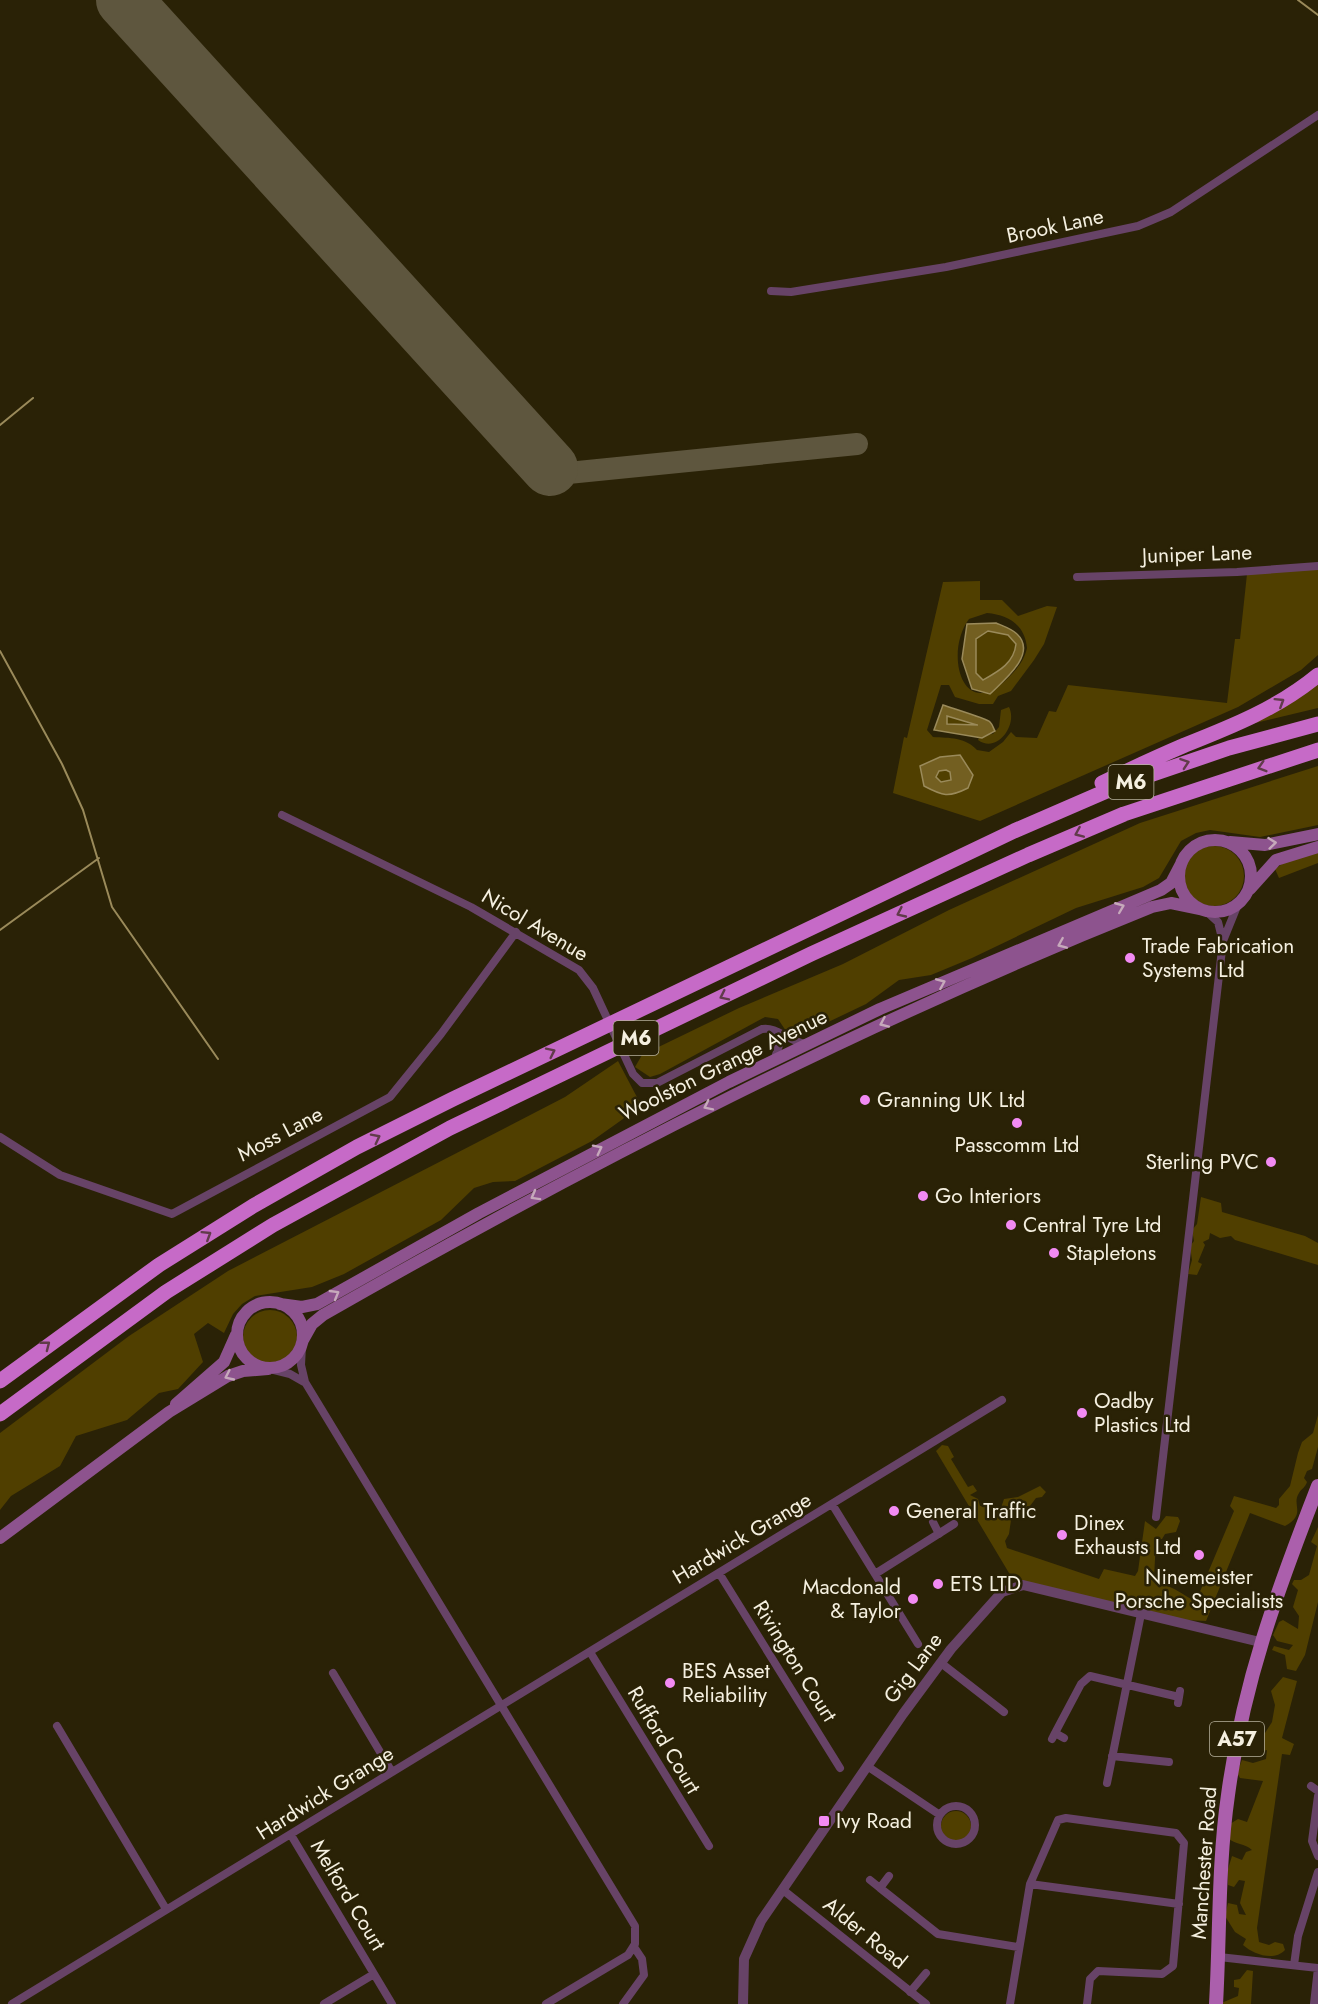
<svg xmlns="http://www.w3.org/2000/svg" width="1318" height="2004" font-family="Jost,sans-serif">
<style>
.green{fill:#503f00;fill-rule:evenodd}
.water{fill:#735f21;stroke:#9a8a5a;stroke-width:1.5;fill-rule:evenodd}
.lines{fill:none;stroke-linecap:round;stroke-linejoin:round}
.stream{stroke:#9a8a5a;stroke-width:2}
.taxiway{stroke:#5e563e;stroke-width:22}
.runway{stroke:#5e563e;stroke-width:56}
.minor{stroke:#674367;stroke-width:8}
.tertiary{stroke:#674367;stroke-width:10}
.secondary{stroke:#8d538e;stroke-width:12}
.primary{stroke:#ab5fac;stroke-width:14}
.motorway{stroke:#c66ac7;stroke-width:15}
.oneway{stroke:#613b4a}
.oneway2{stroke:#c6a9bb}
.poi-dot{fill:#f28af3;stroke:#2a2206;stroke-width:2}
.labels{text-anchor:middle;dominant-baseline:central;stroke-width:5;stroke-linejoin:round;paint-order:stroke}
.shield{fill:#2a2206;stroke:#b8b29f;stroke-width:1.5}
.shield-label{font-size:20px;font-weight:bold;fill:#f5f0e0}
.street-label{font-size:21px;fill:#f5f0e0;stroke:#2a2206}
.poi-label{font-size:21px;fill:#f5f0e0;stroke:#2a2206;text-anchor:start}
</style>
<rect width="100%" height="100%" fill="#2a2206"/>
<path class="green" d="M1318,567V655L1301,670L1238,707L980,821L893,793L904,737L907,738L943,582L980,581V600H1002L1018,616L1047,606L1057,607L1044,644L1034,660L1011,691L998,696L993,704H979L955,697L949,685H941L927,730L933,737C950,738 965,737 977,750L989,752L1003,742L1011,732L1016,737L1037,738L1049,711L1056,712L1068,685L1227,703L1235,639H1240L1247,574ZM987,613C1009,615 1025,625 1027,648C1024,661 1017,669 1008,678C962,724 944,652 969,619Z
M988,631L1008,635L1016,644C1014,663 999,671 983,680L976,674V639Z
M1318,681V708L1251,724Z
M1009,707C1018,725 997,754 978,740L980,735L993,734L999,727L1001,710Z
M947,716L981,726L947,724Z
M1318,766V825L1260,837L1210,830L1196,833L1181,841L1159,878L1143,887L1076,908L972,958L931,975L899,980L866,1004L801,1035L786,1031L778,1019L765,1017L660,1074L650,1077L635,1067L642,1055L739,1008L843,964L949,910L1140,823Z
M1184 876a30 30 0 1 1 60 0a30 30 0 1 1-60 0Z
M1318,852V863L1279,878L1275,869L1286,861Z
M618,1061L639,1101L623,1119L592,1141L515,1181L493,1182L474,1188L441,1220L344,1274L312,1287L255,1296L242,1304L233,1314L224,1333L208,1323L194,1334L203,1362L178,1389L159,1393L127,1420L76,1436L60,1466L11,1496L0,1510V1433L129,1336L228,1271L565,1097Z
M1201,1197L1221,1203L1222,1212L1305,1236L1318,1243V1265L1235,1240L1231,1236L1220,1238L1210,1233L1209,1239L1203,1242L1205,1245L1198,1262L1202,1264L1197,1275L1188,1274L1192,1260L1190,1246L1194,1241L1192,1230L1197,1224Z
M243 1337a27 27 0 1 1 54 0a27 27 0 1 1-54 0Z
M1318,1415V1447L1312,1469L1307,1471L1304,1478L1307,1482C1305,1488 1302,1488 1299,1493C1291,1505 1307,1514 1285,1526L1250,1513L1206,1621L1184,1620L1146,1610L1141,1603L1122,1600L1115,1603L1019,1582L1012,1578L936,1451L942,1445L948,1446L954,1457L951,1459L968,1487L973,1485L977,1491L970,1495L978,1499L980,1506H985L990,1515L1001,1508L1004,1499L1018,1497L1040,1486L1046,1492L1042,1497L1036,1498L1030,1506H1027L1024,1511L1011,1520L1009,1534L1005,1541L1007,1548L1099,1579L1104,1569L1135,1576L1138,1571L1145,1521L1156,1529L1166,1516L1178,1517L1180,1521L1176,1532L1165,1534L1162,1539L1156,1540L1154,1578H1160L1159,1585C1174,1585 1183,1596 1196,1601L1234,1511L1230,1506L1234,1496L1276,1508L1279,1505V1499L1290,1486L1298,1453L1302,1442L1313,1433Z
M1318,1527V1602L1305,1655L1296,1671L1287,1669L1285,1655L1272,1650L1274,1646L1289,1650L1293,1645L1277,1641L1273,1635L1279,1622L1283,1620L1298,1629L1299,1616L1293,1607L1298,1590L1292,1584L1294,1580H1301L1309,1575L1317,1546L1311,1542Z
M1283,1677L1297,1681L1282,1738L1294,1744L1290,1755L1282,1754L1257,1928L1259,1942L1269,1945L1275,1942L1283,1944L1285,1950C1274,1962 1253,1954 1243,1945L1246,1939L1235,1932L1225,1916L1228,1903L1237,1905L1239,1914L1246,1915L1240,1903L1245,1881L1239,1880L1234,1887L1228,1885V1869L1232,1856L1242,1860L1246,1852L1252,1850C1245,1843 1235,1845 1228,1838L1230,1824L1238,1819L1247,1822L1263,1781L1240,1778L1237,1773L1242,1760L1253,1763L1266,1759L1267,1750L1250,1755L1243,1751L1245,1730L1249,1726L1265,1733L1272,1722L1275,1705L1271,1691Z
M941 1826a15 15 0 1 1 30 0a15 15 0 1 1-30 0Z
M1247,1970L1253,1971L1251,2004H1219L1238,1996L1239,1988L1234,1987V1980L1240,1979Z"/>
<path class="water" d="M996,623C1003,626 1012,629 1017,634C1038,654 1003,681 990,694L972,689L962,659L967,624ZM988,631L1008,635L1016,644C1014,663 999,671 983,680L976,673V639Z
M943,705C951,708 988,719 990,722C993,725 993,728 995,731L982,738L934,730ZM947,716L977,725H978L947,724Z
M960,755L973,775L968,788C948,798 943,796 924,786L920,766L940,757ZM946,770L950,772L951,780L941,782L936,777L939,771Z"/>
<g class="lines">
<path class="stream" d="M1298,0L1318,15
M0,425L33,398
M0,651L62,764L83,810L112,907L218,1059
M0,930L99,858"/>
<path class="taxiway" d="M550,468L558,474L857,444"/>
<path class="runway" d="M124,0L550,468"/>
<path class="minor" d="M771,291L791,292L946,267L1138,226L1171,212L1318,115
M1077,577L1237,572L1318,566
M282,815L471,907L579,970L593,988L633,1074L642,1083H657L762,1029C776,1026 790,1042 806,1044
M1206,911L1218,922L1222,938
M774,1061L782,1036
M0,1137L60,1175L172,1214L390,1097L441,1034L516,932
M302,1346L301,1365L305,1382L635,1926V1944L628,1955L546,2004
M270,1369L290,1374L304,1382
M832,1504L918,1644
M1156,1517L1223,941L1238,904
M933,1522L939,1534
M719,1573L840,1768
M875,1574L954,1524
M590,1652L709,1846
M941,1663L1004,1712
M333,1673L392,1772
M1178,1703L1180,1691
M57,1726L166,1909
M1055,1733L1081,1684L1090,1676L1179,1697
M1052,1739L1055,1733L1064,1738
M1112,1756L1169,1762
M867,1766L940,1815
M1107,1783L1141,1614
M1311,1786L1318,1791
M1318,1796L1312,1841L1318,1856
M937 1825a19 19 0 1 1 38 0a19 19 0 1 1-38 0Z
M291,1835L392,2004
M870,1880L880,1888L889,1876
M1030,1884L1179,1904
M880,1888L938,1934L1018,1947
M783,1890L926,2004
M1219,1957L1318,1968
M1294,1965L1298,1936L1318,1872
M910,1992L926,1973
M12,2004L1002,1400
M324,2004L374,1974
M623,2004L644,1975L642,1959L634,1947
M1010,2004L1030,1884L1058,1820L1066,1818L1176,1833L1184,1843L1173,1966L1162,1974L1098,1971L1090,1979L1087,2004
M1314,2004L1318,1968"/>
<path class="tertiary" d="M743,2004L744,1959L761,1921L903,1714L951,1649L1002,1592L1023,1585L1260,1642"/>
<path class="secondary" d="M1179 876a36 36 0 1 1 72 0a36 36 0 1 1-72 0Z
M1230,842L1265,845L1318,834
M1250,889L1276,860L1318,847
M237 1335a33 33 0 1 1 66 0a33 33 0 1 1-66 0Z
M280,1304L302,1307L317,1304L479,1213L729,1082L880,1009L1161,890L1171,883L1182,862
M303,1340L312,1324L323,1315C591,1162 865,1022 1152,907L1171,903L1200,909
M176,1404L224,1362L236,1335
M0,1538L169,1412L228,1376L243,1371L268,1369"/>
<path class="primary" d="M1216,2004C1220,1935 1218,1864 1228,1795C1243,1683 1277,1591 1318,1486"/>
<path class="motorway" d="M1102,783C1129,770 1157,757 1185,745C1233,726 1278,708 1318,675
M0,1381L159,1265L253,1206L357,1147L453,1099L1014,831L1118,786L1229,748L1318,724
M0,1414L166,1292L273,1225L450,1128L811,954L1028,855L1124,814L1318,750"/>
</g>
<defs><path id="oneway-chevron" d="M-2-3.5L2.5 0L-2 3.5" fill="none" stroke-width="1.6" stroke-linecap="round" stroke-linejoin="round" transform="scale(1.5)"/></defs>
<g class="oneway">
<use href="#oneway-chevron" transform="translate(1280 702) rotate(-32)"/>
<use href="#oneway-chevron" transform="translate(1185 763) rotate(-19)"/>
<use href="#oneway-chevron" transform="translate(1262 767) rotate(163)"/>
<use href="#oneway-chevron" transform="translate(1079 833) rotate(157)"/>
<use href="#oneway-chevron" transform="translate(901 913) rotate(155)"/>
<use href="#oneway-chevron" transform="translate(724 996) rotate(154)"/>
<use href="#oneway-chevron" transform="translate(551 1052) rotate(-26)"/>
<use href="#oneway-chevron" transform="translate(376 1138) rotate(-27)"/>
<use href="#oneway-chevron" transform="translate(207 1235) rotate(-32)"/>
<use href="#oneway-chevron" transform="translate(46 1345) rotate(-38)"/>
</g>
<g class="oneway2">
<use href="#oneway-chevron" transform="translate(1272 843) rotate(-6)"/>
<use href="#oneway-chevron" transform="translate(1120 907) rotate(-22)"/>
<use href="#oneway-chevron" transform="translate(1062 944) rotate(157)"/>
<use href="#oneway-chevron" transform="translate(941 983) rotate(-23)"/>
<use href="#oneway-chevron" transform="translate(884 1023) rotate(156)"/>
<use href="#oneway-chevron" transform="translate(708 1106) rotate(154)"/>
<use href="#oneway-chevron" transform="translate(598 1149) rotate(-27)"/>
<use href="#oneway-chevron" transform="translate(535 1196) rotate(151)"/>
<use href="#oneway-chevron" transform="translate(335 1294) rotate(-30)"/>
<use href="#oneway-chevron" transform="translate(229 1376) rotate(155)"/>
</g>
<g class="poi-dot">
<circle cx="1130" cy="958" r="6"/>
<circle cx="865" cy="1100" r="6"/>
<circle cx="1017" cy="1123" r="6"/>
<circle cx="1271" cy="1162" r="6"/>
<circle cx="923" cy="1196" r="6"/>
<circle cx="1011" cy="1225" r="6"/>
<circle cx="1054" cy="1253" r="6"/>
<circle cx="1082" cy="1413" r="6"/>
<circle cx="894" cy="1511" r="6"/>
<circle cx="1062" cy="1535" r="6"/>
<circle cx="1199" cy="1555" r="6"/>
<circle cx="938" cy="1584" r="6"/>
<circle cx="913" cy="1599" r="6"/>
<circle cx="670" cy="1683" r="6"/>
<rect x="818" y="1815" width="12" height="12" rx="3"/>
</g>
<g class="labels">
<g class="shield">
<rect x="1108.5" y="765" width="45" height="34" rx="4.5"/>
<rect x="613.5" y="1021" width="45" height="34" rx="4.5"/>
<rect x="1210" y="1722" width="54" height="34" rx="4.5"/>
</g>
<g class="shield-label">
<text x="1131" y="782">M6</text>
<text x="636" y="1038">M6</text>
<text x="1237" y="1739">A57</text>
</g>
<g class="street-label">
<text transform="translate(1055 226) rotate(-12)">Brook Lane</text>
<text transform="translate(1197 554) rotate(-2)">Juniper Lane</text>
<text transform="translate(535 925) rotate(31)">Nicol Avenue</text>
<text transform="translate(723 1065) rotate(-26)">Woolston Grange Avenue</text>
<text transform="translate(280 1134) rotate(-28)">Moss Lane</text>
<text transform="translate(742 1538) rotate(-31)">Hardwick Grange</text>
<text transform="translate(795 1661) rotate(58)">Rivington Court</text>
<text transform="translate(913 1668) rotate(-53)">Gig Lane</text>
<text transform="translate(664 1740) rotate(59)">Rufford Court</text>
<text transform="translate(325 1793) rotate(-32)">Hardwick Grange</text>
<text transform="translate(1204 1863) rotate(-86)">Manchester Road</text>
<text transform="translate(348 1895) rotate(59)">Melford Court</text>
<text transform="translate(865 1933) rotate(39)">Alder Road</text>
</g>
<g class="poi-label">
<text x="1142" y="946">Trade Fabrication<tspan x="1142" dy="24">Systems Ltd</tspan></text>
<text x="877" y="1100">Granning UK Ltd</text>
<text x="1017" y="1145" text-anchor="middle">Passcomm Ltd</text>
<text x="1259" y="1162" text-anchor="end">Sterling PVC</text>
<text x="935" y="1196">Go Interiors</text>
<text x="1023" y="1225">Central Tyre Ltd</text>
<text x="1066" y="1253">Stapletons</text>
<text x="1094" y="1401">Oadby<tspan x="1094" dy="24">Plastics Ltd</tspan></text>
<text x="906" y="1511">General Traffic</text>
<text x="1074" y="1523">Dinex<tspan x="1074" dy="24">Exhausts Ltd</tspan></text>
<text x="1199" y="1577" text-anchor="middle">Ninemeister<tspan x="1199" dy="24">Porsche Specialists</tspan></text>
<text x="950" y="1584">ETS LTD</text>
<text x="901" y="1587" text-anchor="end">Macdonald<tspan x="901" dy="24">&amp; Taylor</tspan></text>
<text x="682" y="1671">BES Asset<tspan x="682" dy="24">Reliability</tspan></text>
<text x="836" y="1821">Ivy Road</text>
</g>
</g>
</svg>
